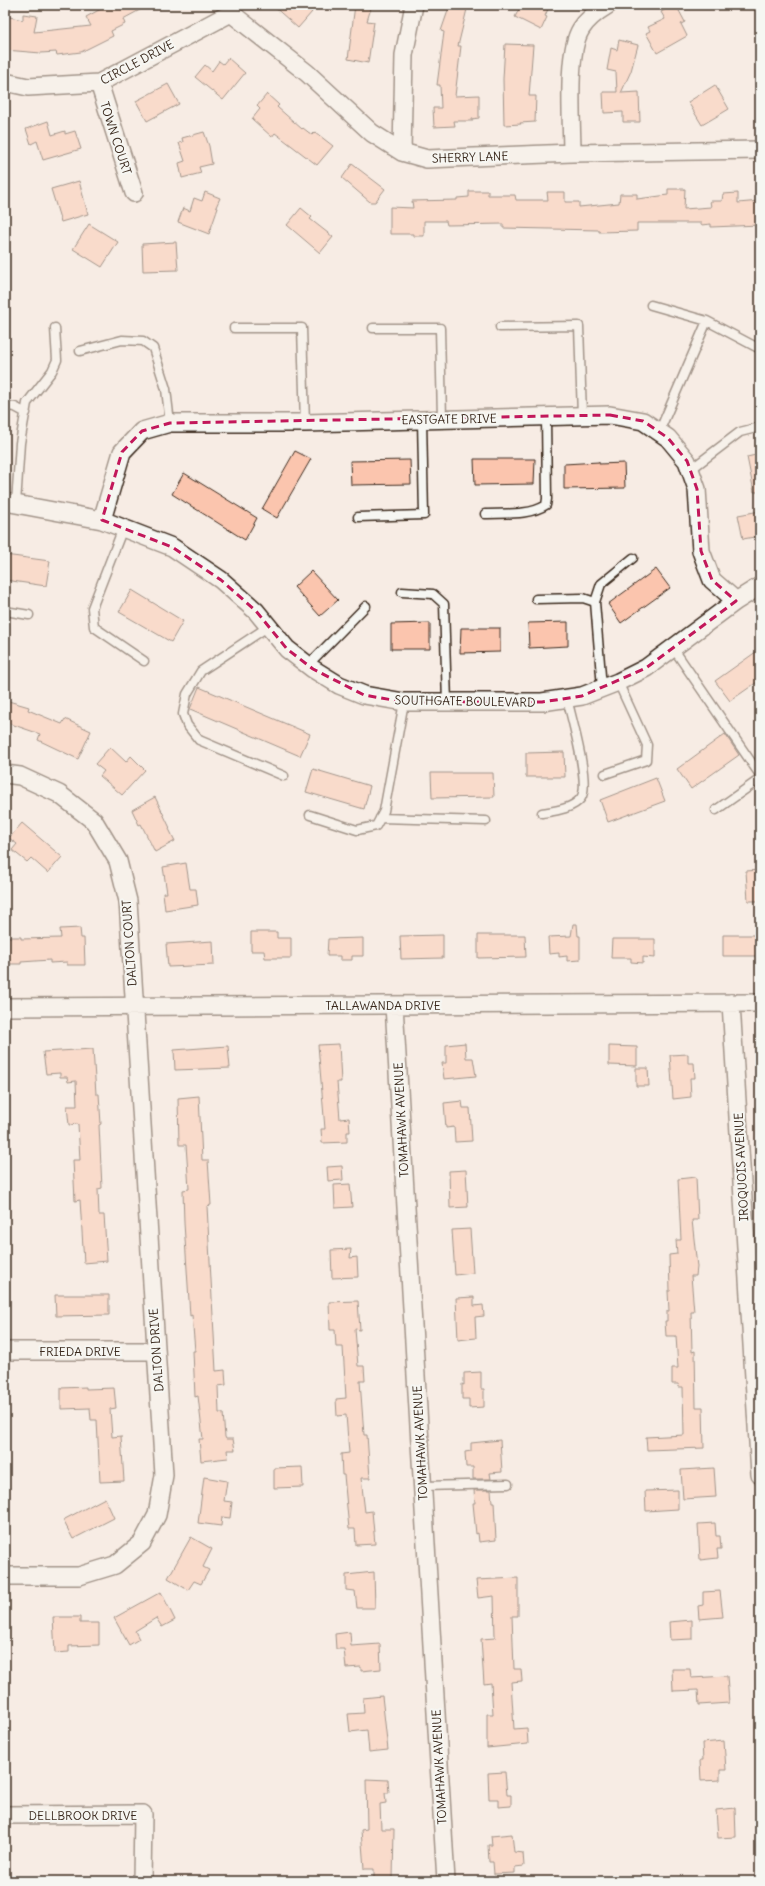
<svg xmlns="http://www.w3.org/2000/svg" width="765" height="1886" font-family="Delius,sans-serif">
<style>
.building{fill:#fbc5ae;stroke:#3b2a1e}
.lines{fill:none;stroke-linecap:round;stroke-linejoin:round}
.service-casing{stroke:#3b2a1e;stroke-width:11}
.minor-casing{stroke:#3b2a1e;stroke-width:20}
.service{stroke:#f6f6f2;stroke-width:8}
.minor{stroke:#f6f6f2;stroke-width:17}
.marked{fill:none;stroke:#c2185b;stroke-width:3;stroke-dasharray:8 5;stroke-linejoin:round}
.labels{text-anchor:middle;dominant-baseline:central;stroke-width:4;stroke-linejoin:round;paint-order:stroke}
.street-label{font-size:12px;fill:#3b2a1e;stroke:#f6f6f2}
</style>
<rect width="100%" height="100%" fill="#f7ece4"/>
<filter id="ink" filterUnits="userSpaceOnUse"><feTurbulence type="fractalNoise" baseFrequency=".025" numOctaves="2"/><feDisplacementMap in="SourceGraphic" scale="8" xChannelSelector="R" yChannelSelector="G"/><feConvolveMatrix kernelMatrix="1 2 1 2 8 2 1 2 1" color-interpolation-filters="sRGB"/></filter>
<g filter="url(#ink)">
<path class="building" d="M108,5H149L123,19L125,24L111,31L113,36L81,52L57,55L56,52L41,53L5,50V16L23,20V14L37,16L34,32L91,26L86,17Z
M272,5H304L312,12L298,28Z
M355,5H372L367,21L374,22L368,63L348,59Z
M450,5H468L458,46H461L455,96L479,95V118L472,119V121H454L455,126L434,127L433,108H441L440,85H437L444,32L441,31Z
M521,5H540L548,9L545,16L547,17L541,30L515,17Z
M673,5H676L685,22L681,24L687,36L657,53L646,33L650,31L648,27L665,19L661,12Z
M619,40L638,45L631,71L621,93L639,92L640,122H623V112L604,113L603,92H617L616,72L607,70L611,48L617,50Z
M505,44L533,45L529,96H536L535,122L520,123L521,124L504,125L503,79Z
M228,58L245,73L223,100L195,77L205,65L212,71L219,61L223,64Z
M168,84L179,104L147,121L136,101Z
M715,85L729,109L702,125L688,102Z
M267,94L279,105L277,107L302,129L303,128L312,135L315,132L333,146L317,165L275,133L272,137L252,119L260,109L257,106Z
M48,121L52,135L65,131V134L75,131L81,149L43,160L37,141L31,144L26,129Z
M204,132L209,146L212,164L199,167L201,173L182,178L179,163L185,161L179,143L183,142L182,138Z
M352,164L385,189L375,202H370L342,178Z
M79,181L88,214L61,222L51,189Z
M668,189H685L684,209L711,207L710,201H722L723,194L738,193V203L760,201V225L711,227V224L701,225V223H637V231L599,232V230L503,228V224L447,225L446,221H424V236H413V234H390V207L413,208L412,201L457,200V198L469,197V191H488V195H515L516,200H548L547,192H565V202H579V207L619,203L620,194H637V199L668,195Z
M205,192L220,198L216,207L218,208L209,234L178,222L183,208L190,211L194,198L202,201Z
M301,208L312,217L310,219L333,237L320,253L287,225Z
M89,224L118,242L102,267L73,249Z
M176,242L178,270L143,271L142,244Z
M295,451L311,459L277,518L262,509Z
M760,454V492H754L747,457Z
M474,459H535L534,484L475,485Z
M410,460L411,484L351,485L350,461Z
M599,462V464L624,463L625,488L564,489V464Z
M184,473L257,518L245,540L172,494Z
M760,511V536L743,539L738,515Z
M5,555L50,561L46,586L5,580Z
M656,569L670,588L621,623L608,604Z
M311,571L338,600L320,616L294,587Z
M132,590L183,621L171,642L119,612Z
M568,622V646L529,648L528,623Z
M430,623V649H391V624Z
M461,628H500V652L460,653Z
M760,649V680L730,701L715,681Z
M199,687L310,734L300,756L190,709Z
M5,700L29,707L28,710L62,724L65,719L91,731L78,759L38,740L40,734L5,722Z
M725,734L739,755L691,789L677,769Z
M110,747L126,762L131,756L145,770L122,795L100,776L104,771L95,764Z
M564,752L565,777H526V753Z
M313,769L370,786L364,809L306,792Z
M431,773H493L494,797L432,798Z
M656,778L665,801L608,822L600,800Z
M155,797L170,828L169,829L175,841L155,852L141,824L139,825L132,810Z
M22,823L62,857L48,873L31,858L27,862L12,850L17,844L9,838Z
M186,863L190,889H196L198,905L165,910L163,893H167L163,867Z
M760,870V901H748L746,871Z
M573,924H577L578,936H580V960L567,961V956L559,957V953L549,954L548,937L571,936Z
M80,928L81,938H84L85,965H67V962L50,963V960L21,962V964H5V937H21V939L61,938L60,929Z
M251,932H277V938H291V958H265L264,951H251Z
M443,935V958L401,959L400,936Z
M478,935H525L526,957L478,958Z
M723,935H760V956H723Z
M363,938V956H352V960H340V956H327L328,939Z
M612,939H655V958L643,957V963L631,962V958H611Z
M213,941L214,965L168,967L166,944Z
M465,1043L466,1058H473L476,1076L444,1079L442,1063H446V1045Z
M339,1044L341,1082H337L340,1119L349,1118L350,1132H347V1142L322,1143L321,1129H325L318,1045Z
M228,1046L230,1068L175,1070L174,1050Z
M609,1046L637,1047V1066L609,1065Z
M93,1049L96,1094H99L101,1124L99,1125L102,1188L98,1189L99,1215H104L107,1261L84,1263L80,1200L75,1201L73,1160H80L78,1124L69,1125L67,1106H77L76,1081L68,1082L67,1077H60V1073L46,1074L43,1052Z
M688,1054V1063H694L695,1078H690L691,1097L673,1099L670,1055Z
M636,1068H648L649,1086H636Z
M199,1096L202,1160H208L211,1205L207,1206L216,1371L225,1370L226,1385L218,1386L219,1413H223L225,1437L226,1439H233L235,1450H227L228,1458L201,1461L199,1439H203L198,1396L195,1397L193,1351H195L192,1315L190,1316L184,1223L183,1190L189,1189L186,1145H179L178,1098Z
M462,1101L463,1108H470L472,1141L455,1142L454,1127L446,1128L444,1103Z
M342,1166L343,1180L328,1181L327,1167Z
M466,1170L468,1207L450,1208L449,1171Z
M696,1177L698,1220H692L697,1267L696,1276H691L694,1312H691L692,1352L695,1351L696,1407H703L704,1448L647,1450L646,1437L684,1435L683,1387H679L678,1384H672V1368H678L676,1336H666L665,1321H667V1311H669L668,1291H670L669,1255L677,1254L676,1240H681L678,1179Z
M350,1184L352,1207L335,1208L334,1185Z
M470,1229L473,1273L455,1275L452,1230Z
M351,1249L350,1258L357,1257L358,1277L332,1278L331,1250Z
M55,1295H109V1315L56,1316Z
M474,1297V1306L483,1305L484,1316L475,1317L476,1338L458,1340L456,1298Z
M358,1301L360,1330L355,1329L358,1366H364L365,1381H360L364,1435H367L370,1478H361L365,1512L372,1511L375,1544L356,1545L355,1529H349L344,1475H342L341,1454L349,1453L346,1415L337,1416L336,1399L346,1398L343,1347H336L335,1330H330L329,1302Z
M481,1372V1389H484V1407L469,1408V1399H462V1384L464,1385V1373Z
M86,1387V1389L114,1388L116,1408L110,1409L112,1437L121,1436L124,1481L100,1482L97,1420H91L90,1408L61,1409V1388Z
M500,1440L502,1472L490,1473L491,1479H473V1467H466L465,1452L471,1451V1443Z
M302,1467L303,1487L274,1488V1468Z
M714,1468L716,1497L683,1499L681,1470Z
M204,1477L227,1481L224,1501L232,1502L230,1518L222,1517L221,1526L198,1523Z
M474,1490H491L492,1502H494L496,1540L479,1542L478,1533L476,1534L473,1503H475Z
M678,1490V1509L646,1511L645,1491Z
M105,1498L114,1518L73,1539L63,1520Z
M715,1523L716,1536H720L721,1549H717L718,1558L700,1560L698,1524Z
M191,1537L212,1549L203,1567L209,1570L201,1584L194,1581L188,1590L168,1578Z
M374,1572L375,1608H357L355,1591L346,1590V1575Z
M518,1578V1616H512L514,1669H521L522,1681L511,1682L514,1729L527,1728L528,1744L487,1748V1714H493L491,1683L484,1684L481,1639L495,1638L494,1596L478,1598L476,1580Z
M720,1591L723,1617L699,1619L698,1606L703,1605V1592Z
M161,1592L175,1620L162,1627L156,1618L135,1631L139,1639L129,1645L114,1618Z
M53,1617H80V1623H99V1645L69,1646V1652L55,1653Z
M692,1620V1639L670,1640L669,1622Z
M350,1632L351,1646L380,1644L381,1669L361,1671V1667L346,1668L344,1649H336L335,1634Z
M672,1669H690L691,1678L727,1676L729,1703L699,1705L698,1690L673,1691Z
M382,1696L388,1750L369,1752L367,1730L350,1732L348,1714L364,1713L363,1698Z
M724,1741L726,1770H720V1780L701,1781L700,1760H703L702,1743Z
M505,1772L507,1795H511V1806L498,1807V1799H489L488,1773Z
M366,1779L388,1780L389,1793H385L386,1803L380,1804L381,1829H394L393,1880L374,1879V1869H364L361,1830L367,1829Z
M735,1808L736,1837L718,1838L716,1810Z
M512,1834L514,1852L523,1853L524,1866L515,1867V1873L494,1874L493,1862H489L488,1845H492L491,1836Z"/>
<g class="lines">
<defs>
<path id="service" d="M651,305L707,321L659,432
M707,321L760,349
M500,327L579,326L582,416
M234,328H302L305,423
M373,328H440L442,419
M80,351L122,340L143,341L153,348L166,389L170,423
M5,406L15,407L26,413
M690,470L740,432L760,427
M16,504L20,443L27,403L52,371L57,360L55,328
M485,514C504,513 529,516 546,505L547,499L546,417
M358,517L424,515L422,420
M123,528L92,608L94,627L144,661
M402,592L433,594L444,604L447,703
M536,599L583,598L595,602
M5,611L29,615
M269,626L201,671L187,694L183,714L187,725L199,740L284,776
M673,648L760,775
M308,665L366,606
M602,688L595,602L601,584L633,558
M605,774L646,760L647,745L618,682
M716,810L760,779
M542,813C554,811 573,809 581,798C591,784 571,717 567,698
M310,815L357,830L376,826L384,811L404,702
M380,818L486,821
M423,1486L508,1484"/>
<path id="minor" d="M231,13L307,73L372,133L402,152L427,159L572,153L760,150
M5,82L28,87L99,83L231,13L233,5
M99,83L134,193
M402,152L404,55L414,5
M572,153C572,123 566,52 581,29C587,19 598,11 608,5
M5,502L102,520L172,547L221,580L256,611L287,649L313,669L339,685L364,695L404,702H542L582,696L618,682L646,668L736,601L760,586
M102,520L122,452L142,431L170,423H305L610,415L643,421L668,438L687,461L697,489L701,551L712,580L736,601
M5,774L20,776L59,794L94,821L118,861L128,901L164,1475L157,1515L142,1543L115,1565L79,1576H5
M731,1003L760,1475
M394,1005L446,1881
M5,1007L760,1003
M5,1351H156
M5,1815L143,1814L142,1881"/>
</defs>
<use href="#service" class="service-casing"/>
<use href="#minor" class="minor-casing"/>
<use href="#service" class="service"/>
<use href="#minor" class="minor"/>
</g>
</g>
<path d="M0 0H765V1886H0ZM610,415L643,421L668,438L687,461L697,489L701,551L712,580L736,601L646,668L582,696L542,702H404L364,695L313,669L287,649L256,611L221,580L172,547L102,520L122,452L142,431L170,423Z" fill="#f7ece4" fill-opacity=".55" fill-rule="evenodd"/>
<path class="marked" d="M610,415L643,421L668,438L687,461L697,489L701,551L712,580L736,601L646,668L582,696L542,702H404L364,695L313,669L287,649L256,611L221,580L172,547L102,520L122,452L142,431L170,423Z"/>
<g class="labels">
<g class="street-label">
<text transform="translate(137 62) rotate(-28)">CIRCLE DRIVE</text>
<text transform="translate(116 138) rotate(72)">TOWN COURT</text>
<text transform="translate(470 157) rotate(-2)">SHERRY LANE</text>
<text transform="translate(449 419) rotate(-1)">EASTGATE DRIVE</text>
<text transform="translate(465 701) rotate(1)">SOUTHGATE BOULEVARD</text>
<text transform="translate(129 943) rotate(-94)">DALTON COURT</text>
<text x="383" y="1005">TALLAWANDA DRIVE</text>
<text transform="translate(401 1120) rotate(-93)">TOMAHAWK AVENUE</text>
<text transform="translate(741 1167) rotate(-93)">IROQUOIS AVENUE</text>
<text transform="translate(156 1350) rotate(-94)">DALTON DRIVE</text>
<text x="80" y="1351">FRIEDA DRIVE</text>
<text transform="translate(420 1443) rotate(-93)">TOMAHAWK AVENUE</text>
<text transform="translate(439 1767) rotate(-93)">TOMAHAWK AVENUE</text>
<text x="83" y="1815">DELLBROOK DRIVE</text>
</g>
</g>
<rect width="765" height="1886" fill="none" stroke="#f6f6f2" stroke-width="20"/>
<rect x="10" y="10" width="745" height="1866" fill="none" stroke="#3b2a1e" stroke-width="1.5" filter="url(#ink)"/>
</svg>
